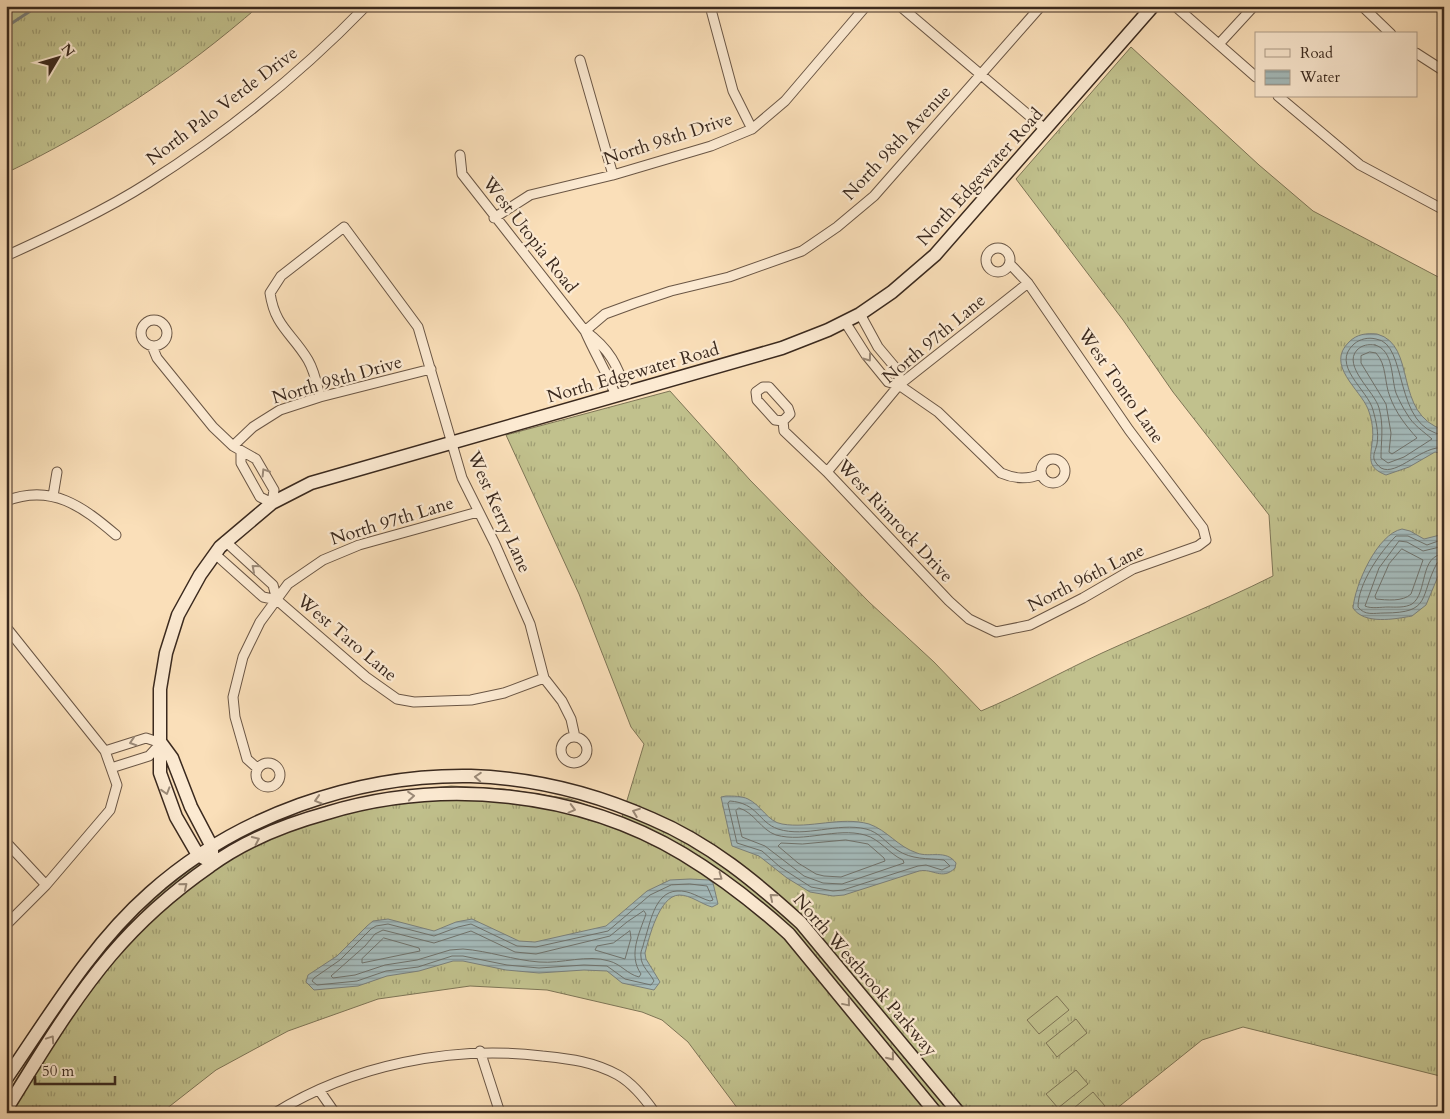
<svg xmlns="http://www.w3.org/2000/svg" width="1450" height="1119" font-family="Cardo,serif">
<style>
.grass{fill:url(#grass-tufts);stroke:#7e7556}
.pitch{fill:#c1c18d;stroke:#7e7556}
.water{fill:url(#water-rules);stroke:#7a807c}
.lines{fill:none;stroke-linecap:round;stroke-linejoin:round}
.shore{stroke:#6f726c;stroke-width:1}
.stream{stroke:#7a807c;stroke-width:3}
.street-casing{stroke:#6a5645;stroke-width:11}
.secondary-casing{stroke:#3a291e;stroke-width:15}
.street{stroke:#fcead2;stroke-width:9}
.secondary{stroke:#fcead2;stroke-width:12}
.oneway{stroke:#9b8a78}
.labels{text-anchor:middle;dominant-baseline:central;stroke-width:4.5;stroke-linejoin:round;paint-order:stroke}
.street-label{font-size:18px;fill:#3a291e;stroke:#fcead2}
</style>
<defs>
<pattern id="grass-tufts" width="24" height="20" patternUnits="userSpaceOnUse" patternTransform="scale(1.25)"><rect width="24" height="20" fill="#c1c18d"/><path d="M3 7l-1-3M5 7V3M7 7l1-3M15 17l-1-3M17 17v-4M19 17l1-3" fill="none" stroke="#9e9d73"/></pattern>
<pattern id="water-rules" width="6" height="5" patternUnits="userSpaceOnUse" patternTransform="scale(1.25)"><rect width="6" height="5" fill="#a4baba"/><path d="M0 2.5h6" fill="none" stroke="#879797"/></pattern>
</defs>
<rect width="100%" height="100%" fill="#fadfb9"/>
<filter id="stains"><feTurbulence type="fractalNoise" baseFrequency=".004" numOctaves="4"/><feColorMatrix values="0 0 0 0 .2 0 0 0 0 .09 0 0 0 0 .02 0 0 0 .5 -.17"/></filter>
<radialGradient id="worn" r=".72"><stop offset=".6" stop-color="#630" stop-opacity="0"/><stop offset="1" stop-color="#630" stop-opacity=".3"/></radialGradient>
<path class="grass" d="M6,6H259C182,73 98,129 6,173Z
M1131,47L1259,165L1313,211L1444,280V1077L1243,1027L1202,1040L1111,1113H741L688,1042L662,1020L642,1012L547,990L470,986L378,999L288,1031L216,1070L161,1113H6V1096L44,1034L72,993L126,929L156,897L208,855L281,822L365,797L451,786L504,789L570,799L622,817L644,744L631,727L579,594L506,435L670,391L750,480L869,602L934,662L981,711C1022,694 1061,672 1102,653C1159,627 1217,604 1273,576L1269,515L1173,392L1123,320L1016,179Z"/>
<path class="pitch" d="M1057,996L1069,1010L1039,1034L1027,1020Z
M1076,1019L1087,1033L1057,1057L1046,1043Z
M1076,1070L1088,1084L1058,1108L1046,1094Z
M1093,1092L1105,1106L1097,1113H1068Z"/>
<path class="water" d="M1377,334C1418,345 1392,414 1444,430V454L1435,452L1409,467L1386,475C1368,468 1370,460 1372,443C1374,432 1372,419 1368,409C1360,389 1325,365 1349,342C1357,334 1366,333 1377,334Z
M1402,529L1410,531L1424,539L1444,534V562L1426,605L1412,616C1395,619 1364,625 1353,608C1355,585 1377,534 1402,529Z
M726,796C733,796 742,796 748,799C761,805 768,822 782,824C810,829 841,816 869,824C887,830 898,847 917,853C930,858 946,849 956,863L955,868C942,881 933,868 919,871L844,895L833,896L810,892L787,878L759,856L732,846L721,797Z
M690,879L709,880L713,883L718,904L712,907C701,904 691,895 679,895C659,896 649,938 645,953L646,959L660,982L654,990L622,983L607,971L584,970L539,973L506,970L463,961H453L419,971L387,976L358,986L314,990L306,982L308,975L337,956L367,926L373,921L388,919L434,931L456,922L472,919L519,941L535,942L606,926L647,891L670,880Z"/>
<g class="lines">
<path class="shore" d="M1375,345C1394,350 1391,378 1396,393C1399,400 1403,408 1407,414C1413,425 1423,431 1432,439L1404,457L1388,463L1381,458C1381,440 1384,426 1379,408C1375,392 1342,366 1357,350C1362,345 1368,344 1375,345Z
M1370,352L1376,353C1387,365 1384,382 1390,397C1396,413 1406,426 1417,438L1392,454L1389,452L1391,433L1386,404L1361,363V356Z
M1444,435C1392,429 1409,343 1376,339C1368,337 1360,339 1354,344C1330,365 1368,390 1373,410C1376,421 1379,433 1377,444C1376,449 1373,454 1374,459C1375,462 1378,466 1381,468C1397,477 1423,444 1444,448
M1444,539L1427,545L1408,536H1396C1380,552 1358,584 1358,607C1365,616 1374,613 1384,613C1432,613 1419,597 1437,563L1444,560
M1444,546L1423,551L1407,542L1399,541L1379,568L1365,606C1371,609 1381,607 1388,607C1395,607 1405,608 1412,604C1428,593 1419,555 1444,554
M1402,549L1423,560L1411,594C1403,602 1386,600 1376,599L1375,596L1389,564Z
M730,801C758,803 758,822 778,829C806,838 837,822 866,829C879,832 886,843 897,850C912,860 927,858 944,860L950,866L942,870L926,865L918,866L843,890L833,891L811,887L780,867L762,851L737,843L728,804Z
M739,808C754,812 761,830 776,835C805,843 836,827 865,835C880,839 889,854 903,860L904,863L842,884L823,883L804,876L765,846L742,837L736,811Z
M846,840L868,844L884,858L885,861L841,877L824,876L816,874L798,863L778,846L781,843L802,844Z
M690,884L707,886L713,900L710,901C699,898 690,890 677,891C654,892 650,925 644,942C643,948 640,951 641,957C641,966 650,973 654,981L651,985L625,979L607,966L584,965L539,968L507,965L463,956H452L418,967L386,971L357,981L317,985L312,981L314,978L340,960L371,929L376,926L388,924L434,936L458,927L471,924L517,946L536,947L608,931L650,895L671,885Z
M644,911L646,914C639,934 628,955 641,974L639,977C627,974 621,964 609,961C587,954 562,964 539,962C513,960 489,951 463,949L450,950L417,960L385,965L355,975L333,978L331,976L365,946L375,934L383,930L434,943L471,931L515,952L536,954L610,936L627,922Z
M630,931L631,938L625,959L595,950L597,946L613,943Z
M384,938L419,948L420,951L362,963V959Z"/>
<path class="stream" d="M6,27L38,6"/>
<defs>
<path id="street" d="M710,6L733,91L752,129
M900,6L1046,130
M1175,6L1256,77
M1362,6L1391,34
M1219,44L1254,6
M1416,53L1444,71
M580,60L613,175
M1278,96L1360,165L1444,210
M460,155L462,174L585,331C595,354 607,373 616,396
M494,218L530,195L613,175L711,146L752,129L785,101L866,6
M986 260a12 12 0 1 1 24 0a12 12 0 1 1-24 0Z
M6,256C52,235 106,210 148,183C227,133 301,73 366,6
M860,314L878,347L899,372V385
M141 333a13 13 0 1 1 26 0a13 13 0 1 1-26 0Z
M845,322L866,355L888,382L899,385L938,412L1001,473C1015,479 1027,480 1041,474
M585,331L605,314L635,303L671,291L729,277L802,251L837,227L874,196L1041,6
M585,331C610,349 617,365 627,393
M152,346L157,358L213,427L233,446L256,459L274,490L272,503L260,497L241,463V451
M763,387H769L788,408L790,414L783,421L775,420L757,400L756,392Z
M320,397C317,385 315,372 308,360C292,333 275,327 270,293L281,276L344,227L418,327L462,478L495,544L530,624L544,678L562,701L571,719L575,737
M783,421L784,431L827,472L949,601L969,619L996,632L1030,625L1083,598L1133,569L1198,546L1206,540L1203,528L1129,430L1028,283L1010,264
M233,446L253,427L280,410L320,397L431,369
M1041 471a12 12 0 1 1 24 0a12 12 0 1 1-24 0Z
M827,472L899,385L1028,283
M53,496L57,472
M6,501C52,483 83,507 116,535
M225,541L273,585L277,600
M215,554L263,597L277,600L366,677L397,699L414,702L471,700L504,693L544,678
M6,627L105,751L117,785L110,810L46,885L6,925
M561 750a13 13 0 1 1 26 0a13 13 0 1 1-26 0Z
M105,751L146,738L161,743L149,756L111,768
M256 775a12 12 0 1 1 24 0a12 12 0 1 1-24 0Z
M257,768L247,759L235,717L233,697L243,657L260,622L288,584L323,560L359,545L478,512
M6,842L46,885
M480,1051L500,1113
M319,1090L335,1113
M275,1113C352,1065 452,1045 542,1056C570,1059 592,1061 618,1075C632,1083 646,1100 655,1113"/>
<path id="secondary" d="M161,743L172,758L191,807L212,847V853
M213,863L198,855L176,817L160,773V689L166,653L178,615L200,575L220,547L272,503L311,483L782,348L828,330L860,314L892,292L935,255L1153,6
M6,1079C50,1015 91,945 150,893C236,816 356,774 471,776C533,778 596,794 652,819C709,843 756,882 801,923L959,1113
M6,1110C38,1058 72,1001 111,955C139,922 174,891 210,866C244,841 287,824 327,813C443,778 578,791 683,854C721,877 756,904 789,934L936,1113"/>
</defs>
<use href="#street" class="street-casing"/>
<use href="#secondary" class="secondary-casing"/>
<use href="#street" class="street"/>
<use href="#secondary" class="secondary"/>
</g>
<defs><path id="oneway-chevron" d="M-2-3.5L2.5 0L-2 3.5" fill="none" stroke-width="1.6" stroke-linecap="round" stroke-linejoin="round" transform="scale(1.25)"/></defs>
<g class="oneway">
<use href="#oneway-chevron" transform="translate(868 358) rotate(54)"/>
<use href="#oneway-chevron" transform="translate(265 472) rotate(-122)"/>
<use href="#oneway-chevron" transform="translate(255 568) rotate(-139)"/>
<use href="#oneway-chevron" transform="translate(133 742) rotate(162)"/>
<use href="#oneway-chevron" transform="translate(478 777) rotate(-176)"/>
<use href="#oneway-chevron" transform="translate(166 791) rotate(73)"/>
<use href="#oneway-chevron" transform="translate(411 796) rotate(-5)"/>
<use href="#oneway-chevron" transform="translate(318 800) rotate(163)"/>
<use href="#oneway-chevron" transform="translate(572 809) rotate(15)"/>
<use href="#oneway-chevron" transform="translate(636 812) rotate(-159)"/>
<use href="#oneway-chevron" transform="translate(256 840) rotate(-25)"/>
<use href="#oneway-chevron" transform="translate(719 877) rotate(36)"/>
<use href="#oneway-chevron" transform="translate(184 886) rotate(-39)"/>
<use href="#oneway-chevron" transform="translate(773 897) rotate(-140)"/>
<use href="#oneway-chevron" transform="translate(847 1003) rotate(50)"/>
<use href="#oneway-chevron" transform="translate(51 1039) rotate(-56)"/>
<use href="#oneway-chevron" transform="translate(891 1057) rotate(51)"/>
</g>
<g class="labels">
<g class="street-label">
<text transform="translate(222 106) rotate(-37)">North Palo Verde Drive</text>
<text transform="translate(668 139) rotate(-18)">North 98th Drive</text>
<text transform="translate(897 143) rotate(-47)">North 98th Avenue</text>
<text transform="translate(980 177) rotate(-48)">North Edgewater Road</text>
<text transform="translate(530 235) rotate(52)">West Utopia Road</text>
<text transform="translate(934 339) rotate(-40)">North 97th Lane</text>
<text transform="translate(633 373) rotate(-16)">North Edgewater Road</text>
<text transform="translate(337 380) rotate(-16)">North 98th Drive</text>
<text transform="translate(1121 386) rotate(55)">West Tonto Lane</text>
<text transform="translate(499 512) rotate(66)">West Kerry Lane</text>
<text transform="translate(392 521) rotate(-17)">North 97th Lane</text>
<text transform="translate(895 521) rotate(47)">West Rimrock Drive</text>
<text transform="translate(1086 578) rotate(-27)">North 96th Lane</text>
<text transform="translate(347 638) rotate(40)">West Taro Lane</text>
<text transform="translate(865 975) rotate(49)">North Westbrook Parkway</text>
</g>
</g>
<rect width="1450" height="1119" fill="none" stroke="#fadfb9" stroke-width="25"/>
<rect x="8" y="8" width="1435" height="1104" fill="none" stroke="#3a291e" stroke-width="2.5"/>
<rect x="12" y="12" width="1425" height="1094" fill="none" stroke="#3a291e"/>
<rect x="1255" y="32" width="162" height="65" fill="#fcead2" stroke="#ae9d8a"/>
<rect x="1265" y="49" width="25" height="8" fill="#fcead2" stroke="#ae9d8a"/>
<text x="1300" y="58" font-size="15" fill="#3a291e">Road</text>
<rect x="1265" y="70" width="25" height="15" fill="url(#water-rules)" stroke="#ae9d8a"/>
<text x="1300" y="82" font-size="15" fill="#3a291e">Water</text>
<g transform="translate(58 58) rotate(52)" stroke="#fcead2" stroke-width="4" paint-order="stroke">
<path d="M0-4L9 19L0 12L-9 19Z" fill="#3a291e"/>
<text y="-8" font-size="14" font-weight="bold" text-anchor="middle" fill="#3a291e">N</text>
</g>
<path d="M35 1076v8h80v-8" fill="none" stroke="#3a291e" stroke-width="2.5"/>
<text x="42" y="1076" font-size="15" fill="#3a291e" stroke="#fcead2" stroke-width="4" paint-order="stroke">50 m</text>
<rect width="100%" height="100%" filter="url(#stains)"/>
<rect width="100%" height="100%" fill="url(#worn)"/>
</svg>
